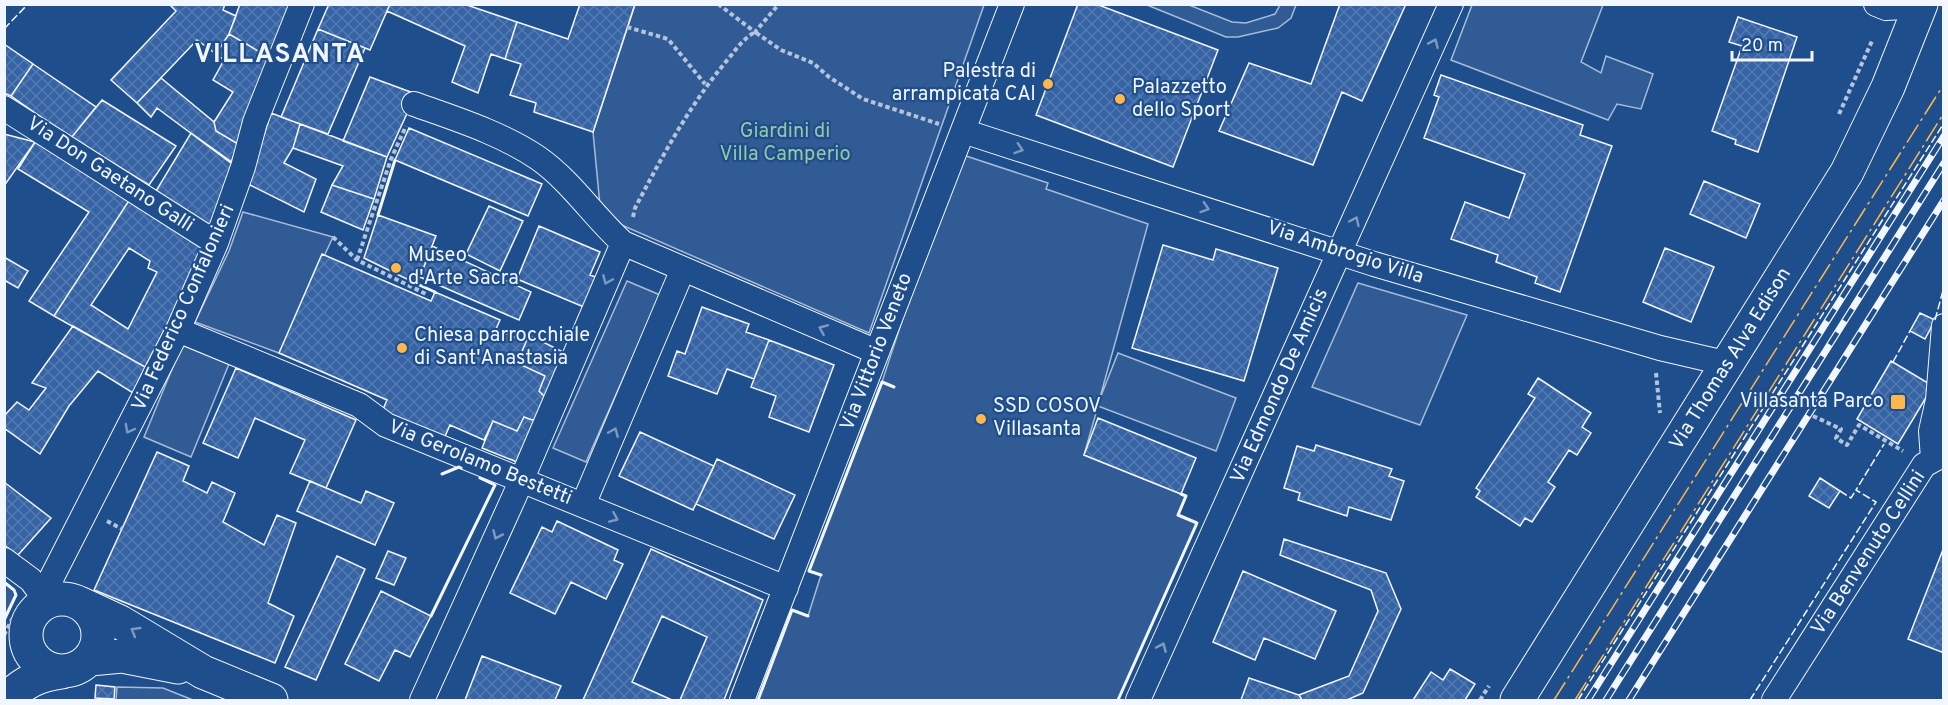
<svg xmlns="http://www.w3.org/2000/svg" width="1948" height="705" font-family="Overpass,sans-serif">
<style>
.built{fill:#305b95;stroke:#a8bbd7;stroke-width:1.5}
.building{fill:url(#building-cross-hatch);stroke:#f2f6ff;stroke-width:1.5;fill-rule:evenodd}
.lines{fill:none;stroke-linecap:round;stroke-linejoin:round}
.street-casing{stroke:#f2f6ff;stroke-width:26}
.secondary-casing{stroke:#f2f6ff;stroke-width:35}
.path{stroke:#b3c4dc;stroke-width:4;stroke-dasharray:4.5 3;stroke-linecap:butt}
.street{stroke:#1f4e8c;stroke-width:24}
.secondary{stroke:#1f4e8c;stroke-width:33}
.rail-casing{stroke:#f2f6ff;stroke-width:7}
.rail{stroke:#1f4e8c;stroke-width:4.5;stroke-dasharray:14;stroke-linecap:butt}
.fence{stroke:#f2f6ff;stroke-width:1.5;stroke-dasharray:8 3;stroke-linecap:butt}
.wall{stroke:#f2f6ff;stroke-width:3}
.power{stroke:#ffb74d;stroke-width:1.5;stroke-dasharray:21 4.5 3 4.5;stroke-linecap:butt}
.oneway{stroke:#7e9ac0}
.poi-dot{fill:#ffb74d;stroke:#1f4e8c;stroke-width:2}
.labels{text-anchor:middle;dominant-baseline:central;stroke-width:4.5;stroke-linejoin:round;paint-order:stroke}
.poi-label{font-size:20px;fill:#f2f6ff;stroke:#1f4e8c;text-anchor:start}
.park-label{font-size:20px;fill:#97c8a6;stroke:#1f4e8c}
.street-label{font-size:20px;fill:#f2f6ff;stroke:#1f4e8c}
.district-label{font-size:26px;font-weight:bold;letter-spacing:1.5px;fill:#f2f6ff;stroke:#1f4e8c}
</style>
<defs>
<pattern id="building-cross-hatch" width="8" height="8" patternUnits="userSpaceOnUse" patternTransform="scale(1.5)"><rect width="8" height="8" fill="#3563a3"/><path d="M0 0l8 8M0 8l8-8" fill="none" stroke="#537ab1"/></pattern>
</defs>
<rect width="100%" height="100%" fill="#1f4e8c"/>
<path class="built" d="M635,5H984L869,333L601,216L593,132Z
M1147,5H1189L1232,22L1246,23L1275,14L1280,5H1296L1291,18L1278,28L1238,37H1226Z
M1472,5H1603L1581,62L1601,73L1606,56L1653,74L1641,109L1617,104L1608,120L1451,60Z
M957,153L1048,183L1046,189L1148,224L1099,401L1118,353L1236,398L1216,451L1098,406L1084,455L1186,496L1178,515L1197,523L1118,700H758L792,610L808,616L821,575L809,571L882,382Z
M243,212L333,237L279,353L195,322L229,251Z
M627,281L660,295L586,462L553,448Z
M1358,283L1467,315L1420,425L1312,387Z
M182,345L229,364L191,457L144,437Z
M5,582L14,590L16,595L5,620Z
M117,687L163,688L193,700H116Z"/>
<path class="building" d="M169,4H225L223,10L236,16L229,34L216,54L197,40L137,103L111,80L176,11Z
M240,4H293L272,59L229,34Z
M329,4H390L370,50L318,29Z
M390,4H464L517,22L505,59L491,54L478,93L452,82L465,46L387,11Z
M580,4H635L593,132L534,112L536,103L510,95L521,64L505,59L517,22L568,39Z
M1078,4H1096L1218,50L1173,167L1036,115Z
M1340,4H1406L1362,101L1342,92L1313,165L1219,131L1249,63L1311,84Z
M1738,17L1797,37L1758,152L1735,144L1736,140L1712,131L1742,46L1729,42Z
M318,29L365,48L328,134L281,117Z
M229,34L272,59L238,144L216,131L214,122L233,92L213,80L224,60L216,54Z
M4,44L33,64L11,96L4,93Z
M33,64L96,107L71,138L11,96Z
M1441,75L1583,125L1580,135L1612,146L1560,292L1535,283L1537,277L1496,262L1498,255L1451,239L1465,202L1509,218L1525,174L1424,138L1439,97L1434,95Z
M370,77L416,94L387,157L343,141Z
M161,78L214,122L216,131L238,144L231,163L157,108L151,117L137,103Z
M102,100L176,146L149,185L71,138Z
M271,113L300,124L293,148L284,163L316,179L304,212L248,184Z
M300,124L387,157L374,199L332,185L343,166L293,148Z
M409,128L542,184L528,216L395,160Z
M191,133L236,165L212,230L156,191Z
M4,134L35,142L4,186Z
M35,142L130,199L54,316L29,301L89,212L18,169Z
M1704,181L1760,204L1746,238L1690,214Z
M332,185L374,199L363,230L321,212Z
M130,199L208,247L145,367L54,316ZM129,248L150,261L148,268L157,272L128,329L91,305Z
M489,206L523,221L500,271L466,254Z
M378,215L436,236L417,284L364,258Z
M539,226L600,252L590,275L603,280L591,310L517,279Z
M1163,245L1213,260L1216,249L1278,268L1244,381L1132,348Z
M432,246L531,292L519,320L420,277Z
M1665,248L1714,267L1691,322L1643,302Z
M322,254L431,301L435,292L500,320L496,329L526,342L517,363L545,376L539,391L545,397L538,418L532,420L524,417L517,431L493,421L484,440L450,425L443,441L381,414L387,400L279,353Z
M4,257L28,271L18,288L4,280Z
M702,307L749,324L746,332L769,340L754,379L727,369L717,394L668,376L677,351L685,354Z
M1920,313L1935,320L1925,339L1910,331Z
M73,326L145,367L133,393L98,371L69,406L40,454L4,428V416L17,402L29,410L46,388L32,383Z
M529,335L569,355L545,397L539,391L545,376L517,363Z
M769,340L834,365L809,432L769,417L776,396L751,387Z
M1891,361L1933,386L1898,444L1857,419Z
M236,368L356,420L326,488L290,473L305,440L255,418L238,458L203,443Z
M1538,378L1591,413L1582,427L1591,433L1577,455L1569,450L1548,482L1555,487L1532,522L1525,518L1520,526L1476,497L1480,491L1476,488L1535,398L1528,394Z
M524,417L532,420L538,418L517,462L482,448L493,421L517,431Z
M1098,418L1196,458L1181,494L1084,455Z
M640,432L714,466L693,510L619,476Z
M1316,445L1392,469L1389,476L1404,481L1391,520L1349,507L1347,516L1298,500L1300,493L1284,488L1297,446L1314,451Z
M157,452L189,466L183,481L207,493L212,482L235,493L223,522L264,545L277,515L296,523L268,603L294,616L275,663L94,590Z
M717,459L795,495L774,539L696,504Z
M1820,478L1840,491L1829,508L1809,496Z
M310,481L361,503L366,491L394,503L375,545L297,511Z
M4,482L51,518L18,555L4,545Z
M557,521L618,550L614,560L623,564L606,599L571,582L555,614L510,593L542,527L552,532Z
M1284,539L1386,573L1401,609L1363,693L1347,700H1302L1299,695L1349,676L1378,611L1371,590L1280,555Z
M1944,547V653L1908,639Z
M651,549L763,600L724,700H680L707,637L662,616L632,682L672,700H583Z
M388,551L406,558L394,585L376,578Z
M337,556L365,569L316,680L285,667Z
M1243,571L1336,611L1315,659L1264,638L1255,660L1213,642Z
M381,591L431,616L410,657L395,650L379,681L345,664Z
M482,656L561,686L555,700H465Z
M1450,669L1475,684L1465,700H1413L1431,672L1443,680Z
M1249,678L1299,695L1302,700H1241Z
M96,685L115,687L114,699L95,698Z"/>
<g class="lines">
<defs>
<path id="street" d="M1876,4L1886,8L1921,6
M414,104C456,119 501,133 538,158C571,181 594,217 623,243
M4,108L216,243
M963,131L1374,264L1660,348L1729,364
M178,330L359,405L386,425L786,588
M1933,459L1931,431L1938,400L1944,326
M583,505L683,269
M4,560L31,580L47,602
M47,602L52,577L178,330L216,243L243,167L255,122L302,4
M422,700L515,495L623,243L877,352
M742,700L1012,4
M1138,700L1451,4
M1774,700L1924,465L1944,454"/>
<path id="secondary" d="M26 635a36 36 0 1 1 72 0a36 36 0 1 1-72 0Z
M79,603L120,622L203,672L271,700
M90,659L122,656L178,667
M6,700C22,683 38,675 62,672
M1517,700L1847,172L1888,87L1921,4"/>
</defs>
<use href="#street" class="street-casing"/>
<use href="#secondary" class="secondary-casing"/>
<path class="path" d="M718,4L755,32L779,4
M627,27L668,39L705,84
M1839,114L1872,41
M633,217L635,208C663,155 690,104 729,58C738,47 743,39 755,32L781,50L813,63L829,77L863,99L939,124
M333,237L357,260L428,295
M357,260L391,159L406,126
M1656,373L1660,413
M1813,416L1841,429L1836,438L1847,445L1859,425L1903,451
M107,521L122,529
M4,635L19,606
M1480,700L1489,686"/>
<use href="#street" class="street"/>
<use href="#secondary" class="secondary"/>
<defs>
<path id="rail" d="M1588,700L1944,136
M1606,700L1944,163
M1629,700L1944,200"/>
</defs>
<use href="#rail" class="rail-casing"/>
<use href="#rail" class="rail"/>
<path class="fence" d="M4,29L28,4
M1935,320L1944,287
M1893,362L1910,331
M1840,491L1851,498L1856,490
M1578,700L1944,123
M1750,700L1876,502L1856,490L1884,444"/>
<path class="wall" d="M378,215L395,160
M417,284L435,292
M442,474L459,467L461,468
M821,575L809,571L882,382L894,387
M4,582L14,590L16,595L4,620
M431,616L495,485L480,478
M758,700L792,610L808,616
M1118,700L1197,523L1178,515L1186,496L1181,494"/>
<path class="power" d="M1554,700L1944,84
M1575,700L1944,113"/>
</g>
<defs><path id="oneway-chevron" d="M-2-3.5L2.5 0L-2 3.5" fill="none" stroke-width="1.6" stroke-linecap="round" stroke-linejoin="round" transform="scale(1.5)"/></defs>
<g class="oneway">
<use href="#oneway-chevron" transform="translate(1434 43) rotate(-66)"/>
<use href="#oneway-chevron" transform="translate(1019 149) rotate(18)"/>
<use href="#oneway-chevron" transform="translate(1205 208) rotate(18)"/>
<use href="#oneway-chevron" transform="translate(1355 221) rotate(-65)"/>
<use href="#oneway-chevron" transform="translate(607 280) rotate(113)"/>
<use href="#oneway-chevron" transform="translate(823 329) rotate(-157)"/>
<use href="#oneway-chevron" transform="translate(129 429) rotate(119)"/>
<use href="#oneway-chevron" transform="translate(614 432) rotate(-67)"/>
<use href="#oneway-chevron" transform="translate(614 518) rotate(23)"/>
<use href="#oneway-chevron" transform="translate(497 535) rotate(114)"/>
<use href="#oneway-chevron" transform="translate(135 631) rotate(-149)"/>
<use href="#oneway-chevron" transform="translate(1162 647) rotate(-66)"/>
</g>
<g class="poi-dot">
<circle cx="1048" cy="84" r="6"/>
<circle cx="1120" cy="99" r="6"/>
<circle cx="396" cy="268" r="6"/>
<circle cx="402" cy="348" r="6"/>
<rect x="1890" y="394" width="16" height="16" rx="3"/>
<circle cx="981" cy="419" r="6"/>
</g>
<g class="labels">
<g class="poi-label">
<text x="1036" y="72" text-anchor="end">Palestra di<tspan x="1036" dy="23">arrampicata CAI</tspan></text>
<text x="1132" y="88">Palazzetto<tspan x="1132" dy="23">dello Sport</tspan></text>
<text x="408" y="256">Museo<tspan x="408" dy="23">d'Arte Sacra</tspan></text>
<text x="414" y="336">Chiesa parrocchiale<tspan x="414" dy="23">di Sant'Anastasia</tspan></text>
<text x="1884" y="402" text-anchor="end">Villasanta Parco</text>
<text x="993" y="407">SSD COSOV<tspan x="993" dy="23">Villasanta</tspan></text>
</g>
<g class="park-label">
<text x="785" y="132">Giardini di<tspan x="785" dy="23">Villa Camperio</tspan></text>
</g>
<g class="street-label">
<text transform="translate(110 175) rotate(33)">Via Don Gaetano Galli</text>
<text transform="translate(1345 253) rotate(18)">Via Ambrogio Villa</text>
<text transform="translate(184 308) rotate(-66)">Via Federico Confalonieri</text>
<text transform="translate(877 352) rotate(-69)">Via Vittorio Veneto</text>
<text transform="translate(1731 359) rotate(-58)">Via Thomas Alva Edison</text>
<text transform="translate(1280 386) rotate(-66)">Via Edmondo De Amicis</text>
<text transform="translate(480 463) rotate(22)">Via Gerolamo Bestetti</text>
<text transform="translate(1869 553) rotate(-57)">Via Benvenuto Cellini</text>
</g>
<g class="district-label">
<text x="280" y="55">VILLASANTA</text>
</g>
</g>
<rect width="1948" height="705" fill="none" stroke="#f2f6ff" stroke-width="12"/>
<path d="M1732 51v9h80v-9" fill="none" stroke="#f2f6ff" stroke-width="3"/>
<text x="1741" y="51" font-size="18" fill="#f2f6ff" stroke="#1f4e8c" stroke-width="4.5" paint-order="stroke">20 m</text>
</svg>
